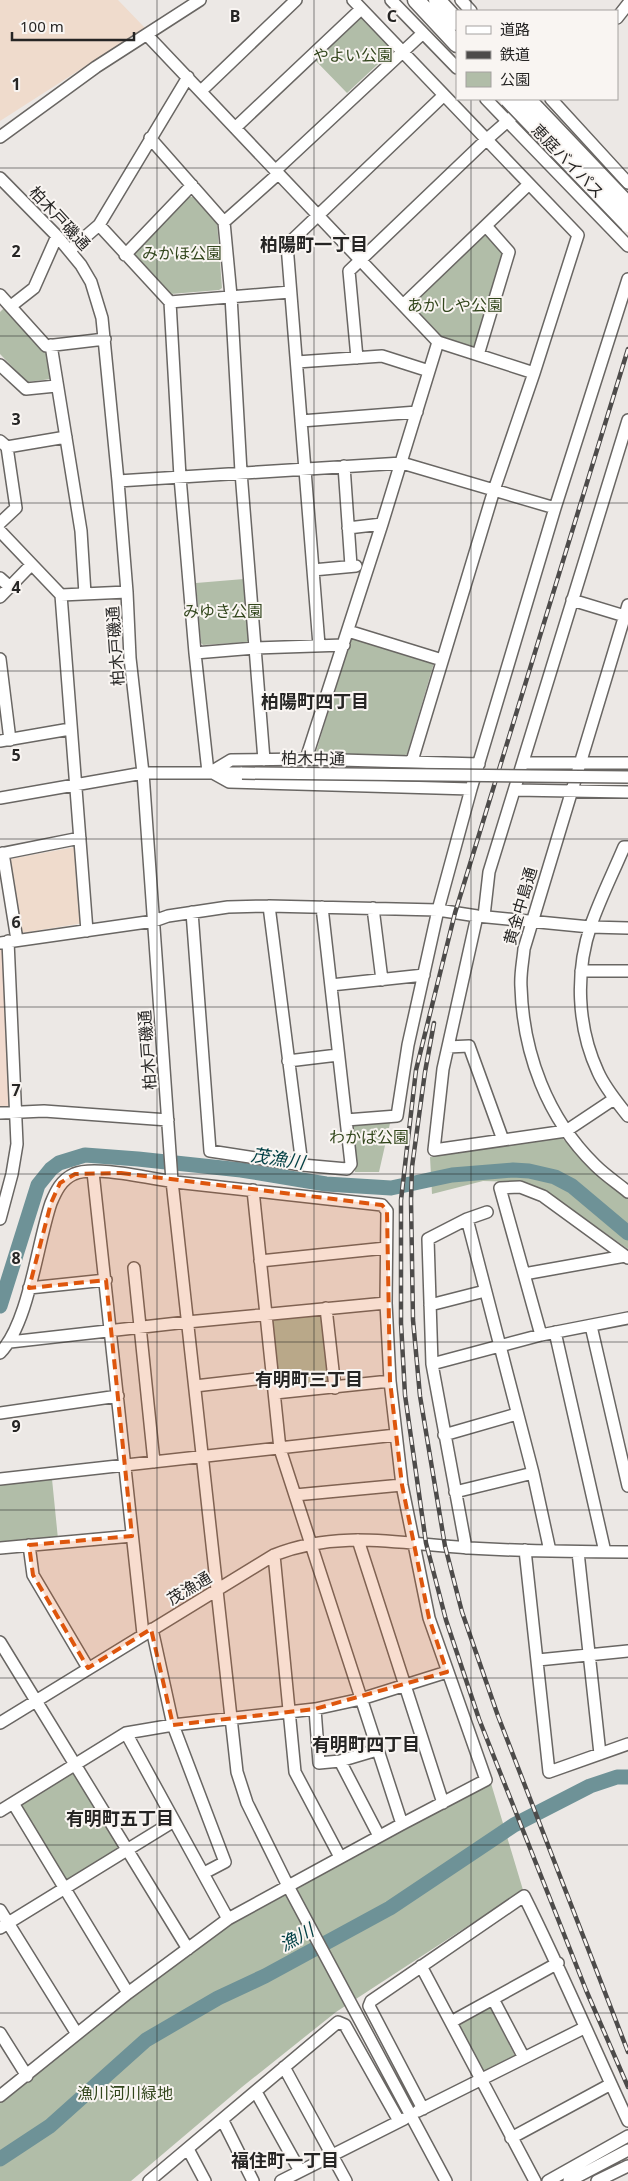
<svg xmlns="http://www.w3.org/2000/svg" width="628" height="2181" font-family="'Noto Sans','Noto Sans JP',sans-serif">
<style>
.commercial{fill:#f1dace}
.education{fill:#efdbcc}
.green{fill:#b1bda8}
.lines{fill:none;stroke-linecap:round;stroke-linejoin:round}
.river{stroke:#6e9297;stroke-width:15}
.minor-casing{stroke:#696663;stroke-width:14}
.highway-casing{stroke:#696663;stroke-width:19}
.minor{stroke:#fff;stroke-width:11}
.highway{stroke:#fff;stroke-width:16}
.rail-casing{stroke:#4d4b4a;stroke-width:4.5}
.rail{stroke:#f9f5f2;stroke-width:2.5;stroke-dasharray:8;stroke-linecap:butt}
.minor-bridge-casing{stroke:#696663;stroke-width:14;stroke-linecap:butt}
.highway-bridge-casing{stroke:#696663;stroke-width:19;stroke-linecap:butt}
.minor-bridge{stroke:#fff;stroke-width:11}
.highway-bridge{stroke:#fff;stroke-width:16}
.marked{fill:#de560d;fill-opacity:0.2;stroke:#de560d;stroke-width:4;stroke-dasharray:10 6;stroke-linejoin:round}
.grid{fill:none;stroke:#262524;stroke-width:1;stroke-opacity:0.55}
.labels{text-anchor:middle;dominant-baseline:central;stroke-width:4;stroke-linejoin:round;paint-order:stroke}
.park-label{font-size:16px;fill:#32461c;stroke:#f9f5f2}
.street-label{font-size:16px;fill:#262524;stroke:#f9f5f2}
.neighbourhood-label{font-size:18px;font-weight:bold;fill:#262524;stroke:#f9f5f2}
.water-label{font-size:18px;font-style:italic;fill:#013f44;stroke:#f9f5f2}
.grid-label{font-size:16px;text-anchor:middle;font-weight:bold;fill:#262524;stroke:#f9f5f2;stroke-width:4;stroke-linejoin:round;paint-order:stroke}
</style>
<rect width="100%" height="100%" fill="#ece8e5"/>
<path class="commercial" d="M2,947L10,1111L0,1110V948Z"/>
<path class="education" d="M0,0H118L145,28L0,121Z
M75,847L84,923L22,933L10,859Z"/>
<path class="green" d="M361,15L392,49V51L347,93L314,59Z
M189,197H194L217,222L222,288L219,290L171,294L133,253L132,250Z
M483,234H487L503,254L474,348L445,340L413,306L412,303Z
M4,308L49,355L51,379L27,382L0,354V312Z
M244,579L249,640L247,642L203,645L201,643L196,583Z
M351,637L434,663L407,754L405,755L317,754L316,752Z
M391,1119L379,1172H355L351,1122Z
M560,1136L593,1169L628,1197V1249L546,1191L521,1182L483,1181L432,1194L430,1157Z
M323,1314L330,1384L279,1388L272,1320Z
M52,1479L58,1539L0,1545V1483Z
M73,1770L121,1847L66,1881L19,1804Z
M490,1780L523,1890L336,2012L242,2087L131,2181H0V2099L30,2079L141,1987L258,1906L304,1884Z
M487,2008L491,2009L515,2056L486,2071L481,2070L458,2024Z"/>
<g class="lines">
<path class="river" d="M0,1306L38,1185L51,1169L59,1163L85,1155L138,1159L241,1170L326,1184L391,1188L452,1175L513,1170L529,1171L555,1177L572,1186L628,1233
M0,2159L50,2126L146,2040L218,1998L265,1976L390,1908L514,1825L590,1786L617,1777H628"/>
<defs>
<path id="minor" d="M353,0L578,235L534,373L494,490L412,761
M391,0L457,68
M461,0L471,11
M617,18L628,4
M147,35L438,342L534,373
M188,77L99,225L170,302L180,477L195,653L208,772
M201,91L296,0
M486,99L628,246
M551,99L628,183
M235,128L361,9
M0,137L96,67L200,0
M150,138L224,222L231,296L241,472L264,760
M276,170L423,33
M0,178L57,236L81,265L91,282L102,318L118,481L127,592L130,658L143,773L172,1181L237,1772L247,1803L288,1886L446,2181
M224,222L278,174
M70,250L99,225
M125,255L192,185
M0,295L46,346L105,339
M170,302L290,292
M404,304L528,185
M11,306L34,288L57,236
M51,345L81,531L85,594
M478,355L509,252L486,226
M357,358L349,271L486,140L525,106
M297,362L382,356L429,371
M0,365L26,389L56,386
M301,421L417,412
M0,441L7,447L16,508L0,523
M7,447L66,437
M344,466L351,566
M118,481L402,463L555,508
M348,528L382,524
M0,531L61,595L127,592
M313,570L356,566
M0,578L10,587
M61,595L87,931
M0,597L31,565
M572,600L628,617
M628,605L524,949C523,961 520,974 521,987C523,1053 547,1118 595,1165C605,1175 617,1183 628,1192
M348,631L442,660
M319,645L287,245L443,96
M195,653L255,648L344,645
M0,659L10,740
M0,741L70,729
M306,759L382,524L438,342
M523,763H628
M211,772L231,760L306,759L479,764
M211,772L229,782L471,789
M515,790L628,792
M0,798L143,773H242
M628,847H624C613,873 600,899 591,925C575,972 577,1027 598,1072C605,1088 617,1102 628,1116
M3,853L17,940
M0,854L80,838
M269,906L302,1165
M373,908L382,980
M192,912L210,1151L302,1165L347,1169L351,1164L322,907
M477,916L443,1069L434,1150L566,1131L614,1099
M484,916L489,872L628,420
M0,943L154,921L168,916L228,907L269,906L438,910L477,916L590,927L628,928
M581,971H628
M331,985L424,975
M448,1047L469,1046L503,1140
M288,1061L338,1055
M0,1113L44,1111L168,1120
M346,1120L397,1116L408,1045L438,910L471,789L555,508L628,279
M93,1172L143,1634
M253,1190L280,1449L402,1824
M0,1219L12,1174L17,1144L8,941
M467,1219L487,1212
M260,1261L386,1248
M134,1268L154,1462
M524,1274L625,1256
M29,1288L106,1280
M430,1305L485,1291
M326,1308L335,1388
M591,1326L628,1486
M555,1332L605,1552
M541,1335L500,1188L520,1187L543,1196L628,1258
M10,1342L187,1322L386,1303
M0,1353C29,1323 37,1244 51,1203C56,1191 61,1180 74,1174C95,1165 151,1179 175,1182C244,1190 313,1197 382,1205L387,1211L386,1303L390,1381L402,1485L429,1618L486,1780L402,1824L228,1919L128,1993L0,2096
M432,1364L541,1335L628,1318
M195,1386L274,1377
M275,1393L390,1381
M0,1413L118,1396
M444,1435L517,1414
M0,1479L396,1435
M455,1492L533,1473
M295,1495L402,1485
M358,1540L443,1803
M29,1545L33,1575L88,1668
M0,1548L132,1536
M466,1548L432,1364L428,1239L467,1219L533,1473L550,1551
M525,1550L549,1772L628,1744
M578,1552L600,1754
M274,1555L295,1772L340,1857
M152,1629L173,1725L225,1862L204,1873
M0,1642L188,1949
M538,1660L628,1651
M315,1709L319,1763L340,1761L377,1750
M0,1723L274,1555C339,1529 401,1544 469,1548C522,1551 575,1552 628,1552
M126,1733L228,1919
M340,1761L379,1836
M13,1803L128,1993
M0,1811L126,1733L173,1725L315,1709L361,1699L447,1672
M0,1910L77,2034
M0,1928L174,1821
M421,1966L535,2181
M493,1999L524,2058
M451,2022L558,1963
M0,2033L27,2076
M284,2067L346,2181
M256,2092L300,2171
M423,2109L369,2006L371,2001L524,1896C561,1970 593,2046 628,2121
M418,2111L584,2028
M223,2121L253,2181
M511,2138L611,2084
M188,2149L205,2181
M149,2181L338,2022L345,2025L399,2121
M281,2181L404,2119
M548,2181L628,2136
M569,2181L628,2150
M597,2181L628,2166"/>
<path id="highway" d="M416,0L457,44
M437,0L457,22"/>
</defs>
<use href="#minor" class="minor-casing"/>
<use href="#highway" class="highway-casing"/>
<use href="#minor" class="minor"/>
<use href="#highway" class="highway"/>
<defs>
<path id="rail" d="M628,349L455,913L416,1070L401,1200V1323L405,1395L426,1543L446,1620L479,1719L586,1990L628,2087
M434,1023L425,1072L412,1167L411,1200L413,1320L420,1396L445,1546L462,1612L498,1716L628,2052"/>
</defs>
<use href="#rail" class="rail-casing"/>
<use href="#rail" class="rail"/>
<defs>
<path id="minor-bridge" d="M242,773L628,777"/>
<path id="highway-bridge" d="M508,99L628,224
M527,99L628,205"/>
</defs>
<use href="#minor-bridge" class="minor-bridge-casing"/>
<use href="#highway-bridge" class="highway-bridge-casing"/>
<use href="#minor-bridge" class="minor-bridge"/>
<use href="#highway-bridge" class="highway-bridge"/>
</g>
<path class="marked" d="M121,1173L382,1205L387,1211L390,1381L402,1485L429,1618L447,1672L315,1709L173,1725L151,1629L88,1668L33,1575L29,1545L132,1536L106,1280L29,1288L51,1203L60,1183L75,1174Z"/>
<path class="grid" d="M157,0V2181M314,0V2181M471,0V11M471,99V2181M0,168H628M0,336H628M0,503H628M0,671H628M0,839H628M0,1007H628M0,1174H628M0,1342H628M0,1510H628M0,1678H628M0,1845H628M0,2013H628"/>
<g class="labels">
<g class="park-label">
<text x="353" y="55">やよい公園</text>
<text x="182" y="253">みかほ公園</text>
<text x="455" y="305">あかしや公園</text>
<text x="223" y="611">みゆき公園</text>
<text x="369" y="1137">わかば公園</text>
<text x="125" y="2093">漁川河川緑地</text>
</g>
<g class="street-label">
<text transform="translate(568 161) rotate(46)">恵庭バイパス</text>
<text transform="translate(60 218) rotate(47)">柏木戸磯通</text>
<text transform="translate(115 646) rotate(-94)">柏木戸磯通</text>
<text transform="translate(313 758) rotate(1)">柏木中通</text>
<text transform="translate(520 906) rotate(-74)">黄金中島通</text>
<text transform="translate(147 1050) rotate(-94)">柏木戸磯通</text>
<text transform="translate(189 1588) rotate(-31)">茂漁通</text>
</g>
<g class="neighbourhood-label">
<text x="314" y="244">柏陽町一丁目</text>
<text x="315" y="701">柏陽町四丁目</text>
<text x="309" y="1379">有明町三丁目</text>
<text x="366" y="1744">有明町四丁目</text>
<text x="120" y="1818">有明町五丁目</text>
<text x="285" y="2160">福住町一丁目</text>
</g>
<g class="water-label">
<text transform="translate(278 1158) rotate(9)">茂漁川</text>
<text transform="translate(296 1937) rotate(-29)">漁川</text>
</g>
</g>
<g class="grid-label">
<text x="235" y="22">B</text>
<text x="392" y="22">C</text>
<text x="16" y="90">1</text>
<text x="16" y="257">2</text>
<text x="16" y="425">3</text>
<text x="16" y="593">4</text>
<text x="16" y="761">5</text>
<text x="16" y="928">6</text>
<text x="16" y="1096">7</text>
<text x="16" y="1264">8</text>
<text x="16" y="1432">9</text>
</g>
<rect x="456" y="10" width="162" height="90" fill="#f9f5f2" stroke="#a5a2a0"/>
<rect x="466" y="26" width="25" height="8" fill="#ffffff" stroke="#a5a2a0"/>
<text x="500" y="35" font-size="15" fill="#262524">道路</text>
<rect x="466" y="51" width="25" height="8" fill="#4d4b4a" stroke="#a5a2a0"/>
<text x="500" y="60" font-size="15" fill="#262524">鉄道</text>
<rect x="466" y="72" width="25" height="15" fill="#b1bda8" stroke="#a5a2a0"/>
<text x="500" y="85" font-size="15" fill="#262524">公園</text>
<path d="M12 32v8h122v-8" fill="none" stroke="#262524" stroke-width="2.5"/>
<text x="20" y="32" font-size="15" fill="#262524" stroke="#f9f5f2" stroke-width="4" paint-order="stroke">100 m</text>
</svg>
